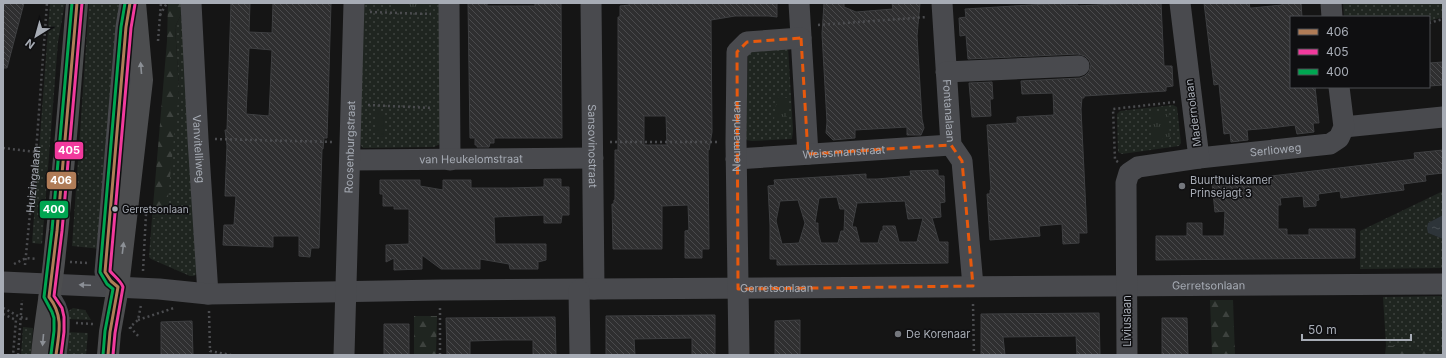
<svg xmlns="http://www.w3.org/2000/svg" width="1446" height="358" font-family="Inter,sans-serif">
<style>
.grass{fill:url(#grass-dots)}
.forest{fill:url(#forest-firs)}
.park{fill:url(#park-tufts)}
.pitch{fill:#1f2520}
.water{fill:url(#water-ripples)}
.building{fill:url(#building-back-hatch);stroke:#3e3f41;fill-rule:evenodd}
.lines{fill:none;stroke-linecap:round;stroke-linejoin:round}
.path{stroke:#4b4c4f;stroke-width:2.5;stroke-dasharray:2 3;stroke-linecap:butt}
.minor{stroke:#494a4e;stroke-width:21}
.major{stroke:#4c4d4f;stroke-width:22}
.bus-1-casing{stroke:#0f0f11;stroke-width:6}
.bus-2-casing{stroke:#0f0f11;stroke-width:6}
.bus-3-casing{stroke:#0f0f11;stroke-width:6}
.bus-1{stroke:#b07c57;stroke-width:3}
.bus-2{stroke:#f13a9d;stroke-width:3}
.bus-3{stroke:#00a651;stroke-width:3}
.oneway{fill:#8c9096}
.oneway2{fill:#8b8f96}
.marked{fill:none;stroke:#e8590c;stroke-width:3;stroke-dasharray:8 5;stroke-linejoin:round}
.poi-dot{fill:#74777d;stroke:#0f0f11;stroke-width:1.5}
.bus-dot{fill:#a7acb5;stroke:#0f0f11;stroke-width:1.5}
.labels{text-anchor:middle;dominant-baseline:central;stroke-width:3;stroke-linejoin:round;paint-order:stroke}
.bus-label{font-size:10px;fill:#a7acb5;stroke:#0f0f11;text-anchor:start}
.street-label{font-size:11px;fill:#a7acb5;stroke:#0f0f11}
.poi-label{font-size:11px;fill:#a7acb5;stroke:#0f0f11;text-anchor:start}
.line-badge{stroke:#0f0f11;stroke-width:1.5}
.badge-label{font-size:11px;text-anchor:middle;font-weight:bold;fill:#fff}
</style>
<defs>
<pattern id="grass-dots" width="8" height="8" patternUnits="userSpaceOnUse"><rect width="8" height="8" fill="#1f2520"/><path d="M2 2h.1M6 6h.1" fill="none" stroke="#3d423e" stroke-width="1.8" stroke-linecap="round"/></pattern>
<pattern id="forest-firs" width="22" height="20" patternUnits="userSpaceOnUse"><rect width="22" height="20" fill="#1f2520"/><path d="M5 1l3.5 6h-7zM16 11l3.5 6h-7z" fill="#3d423e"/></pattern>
<pattern id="park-tufts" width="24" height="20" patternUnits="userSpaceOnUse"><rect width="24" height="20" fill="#1f2520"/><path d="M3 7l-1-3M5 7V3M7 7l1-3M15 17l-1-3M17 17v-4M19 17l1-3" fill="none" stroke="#3d423e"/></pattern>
<pattern id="water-ripples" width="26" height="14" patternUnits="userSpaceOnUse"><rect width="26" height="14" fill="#2d3439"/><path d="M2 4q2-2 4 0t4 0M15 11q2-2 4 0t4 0" fill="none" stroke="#494f53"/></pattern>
<pattern id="building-back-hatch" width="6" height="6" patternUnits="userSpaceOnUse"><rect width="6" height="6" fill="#2f2f30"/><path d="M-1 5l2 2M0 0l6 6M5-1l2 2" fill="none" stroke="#4a4a4c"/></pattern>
</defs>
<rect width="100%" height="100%" fill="#151515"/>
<path class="grass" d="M50,3H65L58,42L42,244L32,243Z
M89,3H123L101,249L72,246Z
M363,3H439L440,144L434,147L363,148L358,142Z
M1343,3H1443V17L1429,21V17H1344Z
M183,10L198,273L194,276H190L151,259L149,257L152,218L159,217L179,88L175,27Z
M788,47L793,130L792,139L752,141L746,140L748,49Z
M1173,105L1177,107L1181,143L1179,146L1122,154L1118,152L1117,114L1120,111Z
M1443,191V215L1428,223V233L1443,239V268L1360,269V231Z
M1443,296V354L1386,345L1383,297Z
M73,308L85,310L91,320L65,319L67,312Z
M23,327L33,328L31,355H21Z
M64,332L88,333L86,355H62Z"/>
<path class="forest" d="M168,3H182L183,10L175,27L179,88L167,207L159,217L152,218L167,41Z
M1210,300H1233L1235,355H1212Z
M437,316L436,355H414V316Z
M1386,345L1443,354V355H1385Z"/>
<path class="park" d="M397,3H423V11L397,12Z
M777,97L787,98V121L774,120Z
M1168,112L1170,138L1153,140L1150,113Z"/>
<path class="pitch" d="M376,113H383L384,136L376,137Z"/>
<path class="water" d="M1443,215V239L1428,233L1427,228L1428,223Z"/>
<path class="building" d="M3,3H24L7,68H3Z
M231,3H250L249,32L272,33L273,3H331L327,138H324L323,149H322L319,248H311L310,257L299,256V236H273V247L223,245L224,225H234L236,196H225L227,146L225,130H227ZM249,48L272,50L269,116L246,114Z
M468,3H487V6H535V3H561L562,138H494V143H490L489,147H477V145H475V138H470Z
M629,3H777V17L769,16H735L711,20L712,132L709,150H708L709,249H702V258H685V231L689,230L688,205L662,206V249H613L612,204H614V200H615V150H618V17H620V6L629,5ZM644,116H666L667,145H644Z
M824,3H844V7L856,12L893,9L892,3H920L917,36L922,119L924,128L921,135H907V127L855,130V138L833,140L826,133L827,122L822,34Z
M1063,3H1064L1065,5H1078V6L1132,3H1161L1164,66H1172L1173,86L1166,87V91L1084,96V98H1082L1081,109L1087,233H1079V243L1063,244L1062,224L1039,226L1040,236L990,240L987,194H990V190H991L987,125L1017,123V117L1054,115L1053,93L1022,94L1021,81L1080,78L1085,76L1089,72L1091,65L1089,60L1085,56L1078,54L968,59L966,35L960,36L959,18L966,17L965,9Z
M1204,3H1249L1250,8H1252L1282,5V3H1301L1302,17H1291V87H1315L1319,123H1313L1314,132L1297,134L1295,125L1270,128L1247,130L1248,140L1231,142L1230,133L1224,134L1219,84L1214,85Z
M1443,62V85L1429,86V63Z
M992,82L993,99H990L991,116L972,117L969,83Z
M1443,150V173L1425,175L1426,181L1403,184L1404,190L1341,198L1340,191L1318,194L1319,200L1316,201V206L1304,207L1303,196L1280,198L1281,205H1278V229H1287V235H1309V229H1355V258L1156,260V236H1187V223H1202V236H1224L1225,211L1215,212L1212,183L1415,159L1414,153Z
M938,170V176H944L945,202L940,203L941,217L932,218L939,242H948V263L777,265V259H770V225L768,186L775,185L774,180L866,174V179H877L911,176L910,171ZM837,197L840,209H845L844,231H841L838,243H821L818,232V223H815L819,198ZM798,200L805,223L799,243L782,244L776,221L780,201ZM905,201L908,219L923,218L917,242H899L895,226H883V231H881L878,243H860L856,227H852L857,203Z
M544,179H561V187H569V215H562L561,223H544V215L494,217L495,244H546V260L538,262V269H510L509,264L480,259V269H441L422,255V269L394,270V258L386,262V245L409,244V209H394V206H383V194H380V180H420V186L443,190V180H471V188H510L544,187Z
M1099,313L1100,355H1077L1076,336L1003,337L1005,355H981V314Z
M715,315V355H692V338L634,339L635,355H606V316Z
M555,317L556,355H533V340H504L470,341V355H447L446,318Z
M1162,318H1187L1188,355H1162Z
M800,320V355H775V321Z
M192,321L193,355H161V322Z
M384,324H409V355H384Z"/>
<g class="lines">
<g class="path">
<path d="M370,12L431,14"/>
<path d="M160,15L167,3"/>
<path d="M1429,23L1443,19"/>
<path d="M818,25L927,17"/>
<path d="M158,41L161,3"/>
<path d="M368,105L433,108"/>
<path d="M215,139L334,142"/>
<path d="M610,142H719"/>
<path d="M3,148L36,152"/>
<path d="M1118,162L1115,160L1113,109L1175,102"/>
<path d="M70,262L89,263"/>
<path d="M14,264L26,258L37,259"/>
<path id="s1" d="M25,265L36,152L47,3"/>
<path d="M143,271L146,214"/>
<path d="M973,304L974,355"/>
<path d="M3,308C12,312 20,319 30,319"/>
<path d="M209,311L210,351L231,355"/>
<path d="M3,314L16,320L13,355"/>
<path d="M138,320L174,308"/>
<path d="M76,323L93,324"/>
<path d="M130,327L139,337"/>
<path d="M130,329V327L138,320L141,305"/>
<path d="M18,355L22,300"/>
<path d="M440,355V308"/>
</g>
<g class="minor">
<path id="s2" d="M191,3L198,139L208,294"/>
<path d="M449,3L450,160"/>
<path id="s3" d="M591,3L594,289"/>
<path d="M799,3L808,154"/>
<path id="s4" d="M942,3L951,145L962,161L973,286"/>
<path d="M1331,3L1332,17"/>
<path d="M946,72L1079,66"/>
<path d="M1344,127L1443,117"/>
<path id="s5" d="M1199,158L1330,144L1339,138L1344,127L1339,87"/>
<path id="s6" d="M736,159L951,145"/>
<path id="s7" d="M350,160L593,158"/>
<path id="s8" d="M3,282L159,289L208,294L440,290L1443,284"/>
<path d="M118,287L111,281L105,272L126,27L130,3"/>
<path d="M579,290L580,355"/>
<path d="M49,297C65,314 58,334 56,355"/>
<path id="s9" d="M344,355L354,3"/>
<path id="s10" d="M739,355L736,142L737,52L747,42L801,38"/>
<path d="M1127,355L1126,183L1129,173L1138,167L1199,158L1180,3"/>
</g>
<path class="major" d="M42,355C45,321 52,287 55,252C64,169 70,86 77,3
M108,355L110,332L118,287L142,80L135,3"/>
<defs>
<path id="bus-1" d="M56,355C59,333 64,316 49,297L57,231L77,3
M108,355L110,332L118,287L111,281L105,272L126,27L130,3"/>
<path id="bus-2" d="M61,355L64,332V317L62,308L54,296L62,231L82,3
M113,355L115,333L123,287C121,281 114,276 110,271L131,28L135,4"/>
<path id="bus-3" d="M51,354L54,331V318L52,312L44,297L52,230L72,3
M103,355L105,331L113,289L107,284L100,272L121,27L125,3"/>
</defs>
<use href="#bus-1" class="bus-1-casing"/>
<use href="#bus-2" class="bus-2-casing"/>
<use href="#bus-3" class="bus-3-casing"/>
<use href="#bus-1" class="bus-1"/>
<use href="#bus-2" class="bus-2"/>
<use href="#bus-3" class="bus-3"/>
</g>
<defs><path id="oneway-solid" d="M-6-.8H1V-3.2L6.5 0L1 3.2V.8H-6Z"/></defs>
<g class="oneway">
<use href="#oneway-solid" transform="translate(141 68) rotate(-95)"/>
<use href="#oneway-solid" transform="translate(123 248) rotate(-83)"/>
<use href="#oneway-solid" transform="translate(43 340) rotate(95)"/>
</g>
<use class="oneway2" href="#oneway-solid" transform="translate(85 285) rotate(-177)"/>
<path class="marked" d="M801,38L808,154L951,145L962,161L973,286L738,289L737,52L747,42Z"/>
<g class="poi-dot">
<circle cx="1182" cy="186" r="4"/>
<circle cx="898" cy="334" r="4"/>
</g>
<circle class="bus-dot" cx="115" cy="209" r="3.5"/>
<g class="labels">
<g class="bus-label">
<text x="122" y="209">Gerretsonlaan</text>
</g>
<g class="street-label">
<text stroke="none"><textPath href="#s4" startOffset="108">Fontanalaan</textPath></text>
<text transform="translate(1193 113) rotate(-97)">Madernolaan</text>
<text stroke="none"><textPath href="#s10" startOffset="219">Neumannlaan</textPath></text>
<text stroke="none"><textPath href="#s3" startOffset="143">Sansovinostraat</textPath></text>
<text stroke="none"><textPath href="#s9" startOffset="208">Roosenburgstraat</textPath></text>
<text stroke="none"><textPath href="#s2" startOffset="146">Vanvitelliweg</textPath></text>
<text stroke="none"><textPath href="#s5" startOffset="77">Serlioweg</textPath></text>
<text stroke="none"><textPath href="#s6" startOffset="108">Weissmanstraat</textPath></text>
<text stroke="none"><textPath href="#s7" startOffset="121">van Heukelomstraat</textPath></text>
<text stroke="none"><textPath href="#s1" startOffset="86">Huizingalaan</textPath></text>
<text stroke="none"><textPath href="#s8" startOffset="1206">Gerretsonlaan</textPath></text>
<text stroke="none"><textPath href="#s8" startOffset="774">Gerretsonlaan</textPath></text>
<text transform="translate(1127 321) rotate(-90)">Liviuslaan</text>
</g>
<g class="poi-label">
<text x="1190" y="180">Buurthuiskamer<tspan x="1190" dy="13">Prinsejagt 3</tspan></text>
<text x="906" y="334">De Korenaar</text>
</g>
</g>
<g class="line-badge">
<rect x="54" y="141" width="30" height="19" rx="4" fill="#f13a9d"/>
<rect x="46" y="171" width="31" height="19" rx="4" fill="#b07c57"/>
<rect x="39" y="200" width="30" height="19" rx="4" fill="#00a651"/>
</g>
<g class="badge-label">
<text x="69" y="154">405</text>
<text x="61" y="184">406</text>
<text x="54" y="213">400</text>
</g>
<rect width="1446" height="358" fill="none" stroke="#a7acb5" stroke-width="8"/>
<rect x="1290" y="16" width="140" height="72" fill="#0f0f11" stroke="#4c4e53"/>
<rect x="1298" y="29" width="20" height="6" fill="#b07c57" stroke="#4c4e53"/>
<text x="1326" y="36" font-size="12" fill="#a7acb5">406</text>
<rect x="1298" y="49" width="20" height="6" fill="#f13a9d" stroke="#4c4e53"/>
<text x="1326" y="56" font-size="12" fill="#a7acb5">405</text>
<rect x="1298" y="69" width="20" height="6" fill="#00a651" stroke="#4c4e53"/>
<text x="1326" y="76" font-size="12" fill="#a7acb5">400</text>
<g transform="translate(36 36) rotate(217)" stroke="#0f0f11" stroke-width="3" paint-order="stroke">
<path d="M0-3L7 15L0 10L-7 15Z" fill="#a7acb5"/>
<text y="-6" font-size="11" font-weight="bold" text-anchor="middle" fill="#a7acb5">N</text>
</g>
<path d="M1302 334v6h109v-6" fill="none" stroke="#a7acb5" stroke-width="2"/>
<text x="1308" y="334" font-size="12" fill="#a7acb5" stroke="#0f0f11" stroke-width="3" paint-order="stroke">50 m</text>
</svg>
